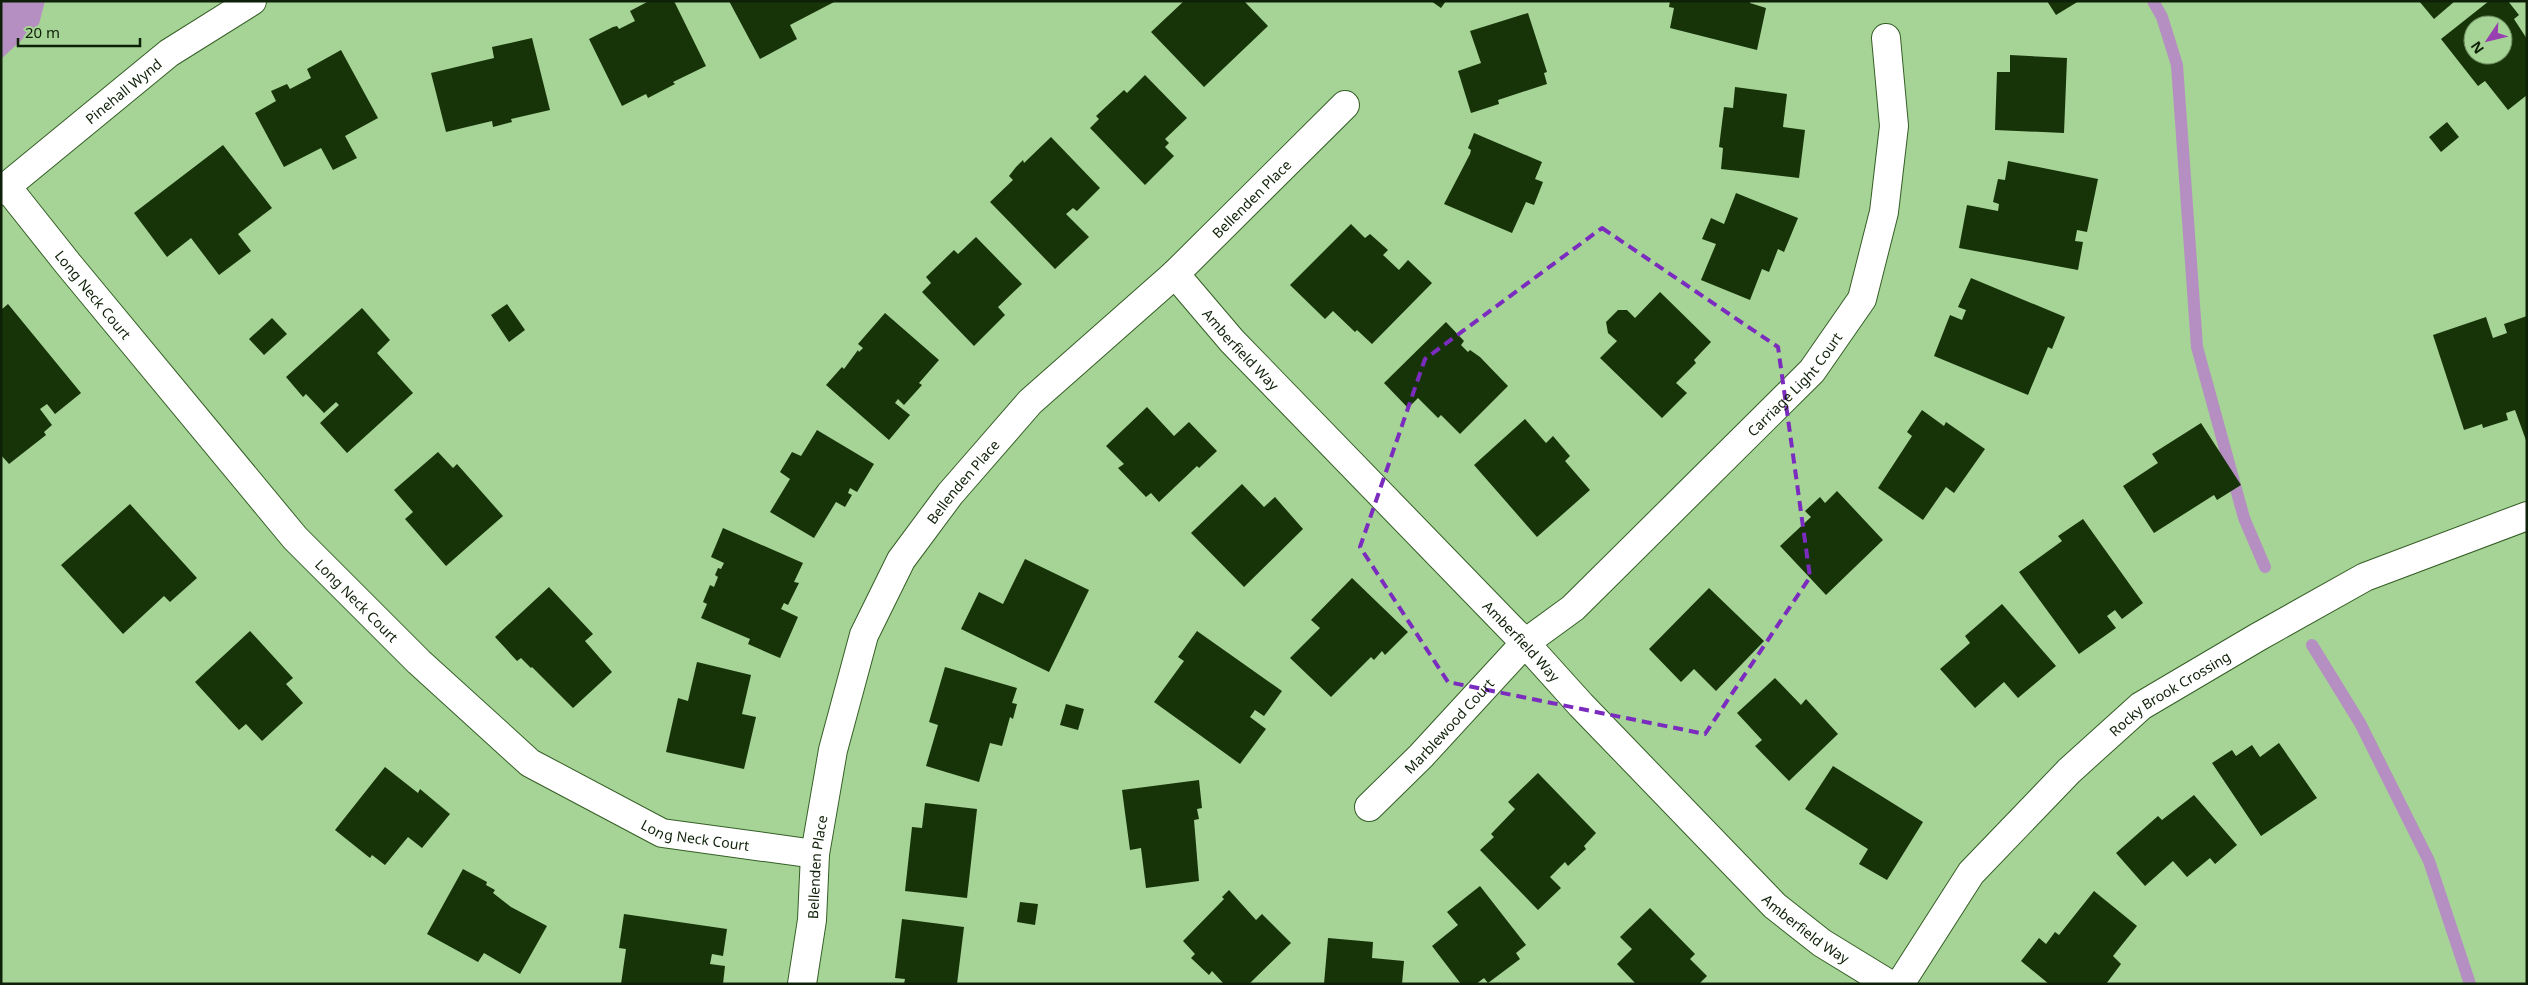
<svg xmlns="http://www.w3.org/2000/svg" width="2528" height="985" font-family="'Noto Sans',sans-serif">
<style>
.water{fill:#b58fc1}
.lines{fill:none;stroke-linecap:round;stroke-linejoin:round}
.stream{stroke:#b58fc1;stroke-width:12}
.building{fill:#173409;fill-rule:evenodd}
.street-casing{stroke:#355e26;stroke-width:30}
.street{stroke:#fff;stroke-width:28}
.marked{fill:none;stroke:#7b2cbf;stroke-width:4;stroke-dasharray:10 6;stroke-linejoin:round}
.labels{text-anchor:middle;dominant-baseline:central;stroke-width:5;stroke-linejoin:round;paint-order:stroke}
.street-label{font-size:14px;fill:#0f2008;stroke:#a6d396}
</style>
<rect width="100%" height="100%" fill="#a6d396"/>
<path class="water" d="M1,1H45L39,24L1,59Z"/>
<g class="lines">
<path class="stream" d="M2153,1L2162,17L2177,65L2197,347L2244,518L2265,567
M2312,645L2360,723L2429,861L2470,984"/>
</g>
<path class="building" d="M649,1H674L706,66L673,82L675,84L648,98L646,94L622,106L589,39L613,27L617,26L619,29L635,21L630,11Z
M729,1H836L790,25L797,39L760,59Z
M1184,1H1244L1268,26L1204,87L1151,32Z
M1431,1H1446L1441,8Z
M1670,1H1750V3L1766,8L1757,50L1670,28L1674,8L1669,7Z
M2047,1H2079L2056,15Z
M2419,1H2455L2434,19Z
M2489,1H2508L2519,15L2514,19L2527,39V95L2508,110L2485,81L2478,86L2441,39ZM2473,25H2503V55H2473Z
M1528,13L1547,72L1544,73L1547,84L1498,100L1499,104L1471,113L1458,71L1481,63L1470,31Z
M532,38L550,110L511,119L512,122L493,127L492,121L446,132L431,73L494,58L492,47Z
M341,50L378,118L345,136L357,158L333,170L321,148L284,167L255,113L276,101L271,91L287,84L290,89L311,78L307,69Z
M2010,55L2067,58L2064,133L1995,130L1997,72H2010Z
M1145,75L1187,118L1165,139L1169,143L1165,147L1174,156L1145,185L1090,128L1099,119L1096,116L1124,90L1127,93Z
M1735,87L1787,94L1783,127L1805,130L1799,178L1721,169L1723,148L1719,147L1724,107L1733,108Z
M2447,122L2459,137L2441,152L2429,137Z
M1474,133L1542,162L1535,179L1543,182L1534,205L1526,202L1512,233L1444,204L1470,154L1471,150L1468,148Z
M1051,137L1100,188L1077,211L1073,208L1066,214L1089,237L1055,269L990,202L1013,180L1009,176L1016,167L1023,160L1024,163Z
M223,145L272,208L238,234L251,251L219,275L191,238L167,257L134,213Z
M2008,161L2098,179L2087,232L2077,230L2075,241L2083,242L2078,270L1959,248L1967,205L1998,211L1999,204L1993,202L1998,179L2005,180Z
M1736,193L1798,218L1784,252L1778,249L1769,272L1762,269L1750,300L1701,280L1716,244L1702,239L1711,218L1724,224Z
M1351,224L1365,238L1370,234L1388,250L1383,255L1399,270L1408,260L1432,283L1372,344L1357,330L1355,332L1333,311L1325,319L1290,285Z
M976,237L1022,284L998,307L1005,315L974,346L922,292L931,283L926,277L954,250L958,254Z
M1971,278L2065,317L2052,349L2048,347L2028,395L1934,356L1950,315L1962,320L1966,310L1958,307Z
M1660,292L1711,342L1694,360L1696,363L1676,383L1687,393L1662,418L1600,358L1617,341L1608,333L1606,322L1618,310H1627L1635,318Z
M8,304L81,393L55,414L47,404L40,409L52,425L44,432L46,435L9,464L1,455V310Z
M507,304L525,330L509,342L491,315Z
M362,308L390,340L377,353L413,393L347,453L320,423L339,405L336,402L324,413L306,394L303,397L286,377Z
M885,313L939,360L919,383L922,385L904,405L898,399L895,403L910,415L889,440L826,385L842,367L844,369L858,350L859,352L863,348L858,344Z
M2527,316V443L2515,410L2506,413L2508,420L2483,428L2482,424L2464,430L2433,335L2486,317L2493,338L2507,333L2504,324Z
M272,318L287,334L264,355L249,339Z
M1446,322L1464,341L1461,345L1468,352L1470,350L1480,357L1508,386L1460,434L1441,415L1438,418L1418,398L1408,408L1384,383Z
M1147,407L1174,436L1189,422L1217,451L1199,468L1197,466L1159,502L1151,493L1146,497L1118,468L1124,464L1106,446Z
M1922,410L1944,426L1946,422L1985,449L1954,493L1946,487L1923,520L1878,488L1912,436L1907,432Z
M1525,419L1546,443L1553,436L1570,456L1565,461L1590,490L1537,537L1474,465Z
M2201,423L2241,485L2217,500L2214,495L2154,533L2123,486L2158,463L2152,454Z
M817,430L874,464L857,492L850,488L848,493L852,495L845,507L836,502L814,538L770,512L790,479L780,472L792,452L801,456Z
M438,452L453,468L457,464L503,516L446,566L405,519L413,512L394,490Z
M1242,484L1264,507L1275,497L1303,529L1244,587L1191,533Z
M1837,491L1883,540L1826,595L1780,546L1811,517L1805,511L1820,497L1825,503Z
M130,504L197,578L170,602L164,596L123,634L61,565Z
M2083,519L2143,603L2122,619L2115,610L2107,616L2116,628L2079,654L2019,572L2062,541L2058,536Z
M723,528L803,563L794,582L799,583L788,605L784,603L781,609L798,617L780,658L748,644L750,639L701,618L707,604L703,602L710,585L714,587L718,577L715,575L718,568L721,569L724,563L711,557Z
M1025,559L1089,590L1049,672L961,629L979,592L1003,604Z
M1352,578L1408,632L1385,655L1382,651L1374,660L1371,657L1331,697L1290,658L1320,628L1311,620Z
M549,587L593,634L585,641L612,672L573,708L532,667L531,668L521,658L517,661L495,637Z
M1709,588L1764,641L1716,691L1694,669L1681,682L1649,649Z
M2002,604L2056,666L2018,698L2004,682L1975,708L1940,669L1970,643L1965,636Z
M250,631L293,678L286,684L303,703L262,741L246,724L239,730L195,682Z
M1197,631L1282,691L1264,716L1255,710L1250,717L1266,729L1240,764L1154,702L1184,661L1178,657Z
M697,662L751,675L742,714L756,717L744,769L666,752L678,698L688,701Z
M945,667L1017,688L1012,703L1017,704L1013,719L1010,717L1002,746L990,743L979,782L926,766L938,725L929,722Z
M1775,678L1801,705L1806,699L1838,734L1789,781L1755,746L1762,740L1737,713Z
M1066,704L1084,709L1078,730L1060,725Z
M2279,743L2317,798L2261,836L2212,763L2232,750L2236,756L2252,745L2260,757Z
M1833,766L1923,822L1887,880L1859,864L1868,849L1805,809Z
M385,767L418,793L420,789L450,814L422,848L408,837L385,865L372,855L370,858L335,830Z
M1538,773L1596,833L1584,846L1586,849L1568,866L1565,862L1550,877L1561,888L1538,910L1480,850L1494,837L1491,834L1515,809L1508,802Z
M1199,780L1202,808L1197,809L1199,819L1194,820L1199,881L1146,888L1141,848L1130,850L1122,790Z
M2194,795L2237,845L2215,864L2210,858L2187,877L2173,861L2145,886L2116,853L2158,816L2162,820Z
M925,803L977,809L967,898L905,891L912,827L922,828Z
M463,869L487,882L486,885L495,890L493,893L511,907L547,926L520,974L484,953L478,962L427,934Z
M1480,886L1526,945L1516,953L1520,959L1488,983L1484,978L1476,984H1461L1432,946L1458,925L1447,912Z
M1229,890L1256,920L1262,914L1291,943L1249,984H1224L1212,971L1209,975L1191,958L1195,954L1183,941L1224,899L1222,897Z
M2094,891L2137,926L2113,956L2121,964L2106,984H2049L2021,961L2039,938L2046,944L2055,932L2059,935Z
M1020,902L1038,904L1035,925L1017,922Z
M1650,908L1695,954L1690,959L1707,976L1699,984H1636L1617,964L1632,949L1620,937Z
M624,914L727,929L723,956L712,954L710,964L725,966L723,984H621L626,949L619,948Z
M902,919L964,927L957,984H904L905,979L895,978Z
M1328,938L1373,942L1372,958L1404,961L1402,984H1324Z"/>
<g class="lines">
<defs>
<g id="street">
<path id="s1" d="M7,187L69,265L295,538L419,662L530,763L662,833L815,854"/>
<path id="s2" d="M1,191L169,53L252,1"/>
<path id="s3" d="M1175,274L1232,341L1525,643L1581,705L1775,906L1822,943L1889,984"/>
<path id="s4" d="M1369,807L1421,756L1525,643L1573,608L1812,371L1862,299L1884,212L1894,126L1886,38"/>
<path id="s5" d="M802,984L812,920L815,854L833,750L864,635L901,560L950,494L1030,402L1175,274L1345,105"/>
<path id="s6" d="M1900,984L1971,873L2069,771L2141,706L2258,637L2365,577L2527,516"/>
</g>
</defs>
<use href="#street" class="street-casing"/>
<use href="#street" class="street"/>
</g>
<path class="marked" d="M1602,228L1778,347L1810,577L1705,734L1448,682L1360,547L1425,359Z"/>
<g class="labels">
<g class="street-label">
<text stroke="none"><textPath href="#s2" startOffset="158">Pinehall Wynd</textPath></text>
<text stroke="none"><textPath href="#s5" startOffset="944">Bellenden Place</textPath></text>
<text stroke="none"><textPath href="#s1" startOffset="138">Long Neck Court</textPath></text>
<text stroke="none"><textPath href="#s3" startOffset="100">Amberfield Way</textPath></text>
<text stroke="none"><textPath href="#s4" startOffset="601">Carriage Light Court</textPath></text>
<text stroke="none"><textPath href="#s5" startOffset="539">Bellenden Place</textPath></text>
<text stroke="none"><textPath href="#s1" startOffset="542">Long Neck Court</textPath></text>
<text stroke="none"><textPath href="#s3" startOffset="505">Amberfield Way</textPath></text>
<text stroke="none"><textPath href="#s6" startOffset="401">Rocky Brook Crossing</textPath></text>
<text stroke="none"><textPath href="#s4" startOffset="114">Marblewood Court</textPath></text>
<text stroke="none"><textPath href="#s1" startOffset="962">Long Neck Court</textPath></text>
<text stroke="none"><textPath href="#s5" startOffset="118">Bellenden Place</textPath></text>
<text stroke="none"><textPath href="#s3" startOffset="910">Amberfield Way</textPath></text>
</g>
</g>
<rect width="2528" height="985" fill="none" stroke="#0f2008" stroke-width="5"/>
<g transform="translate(2488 40) rotate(235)"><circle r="24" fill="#a6d396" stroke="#6a8b5d"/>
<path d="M0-4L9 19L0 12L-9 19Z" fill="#9641af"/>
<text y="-8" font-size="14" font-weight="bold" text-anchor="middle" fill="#0f2008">N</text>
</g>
<path d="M18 38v8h122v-8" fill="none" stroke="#0f2008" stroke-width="2.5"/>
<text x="25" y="38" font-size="15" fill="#0f2008" stroke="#a6d396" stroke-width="4" paint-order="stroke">20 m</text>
</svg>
